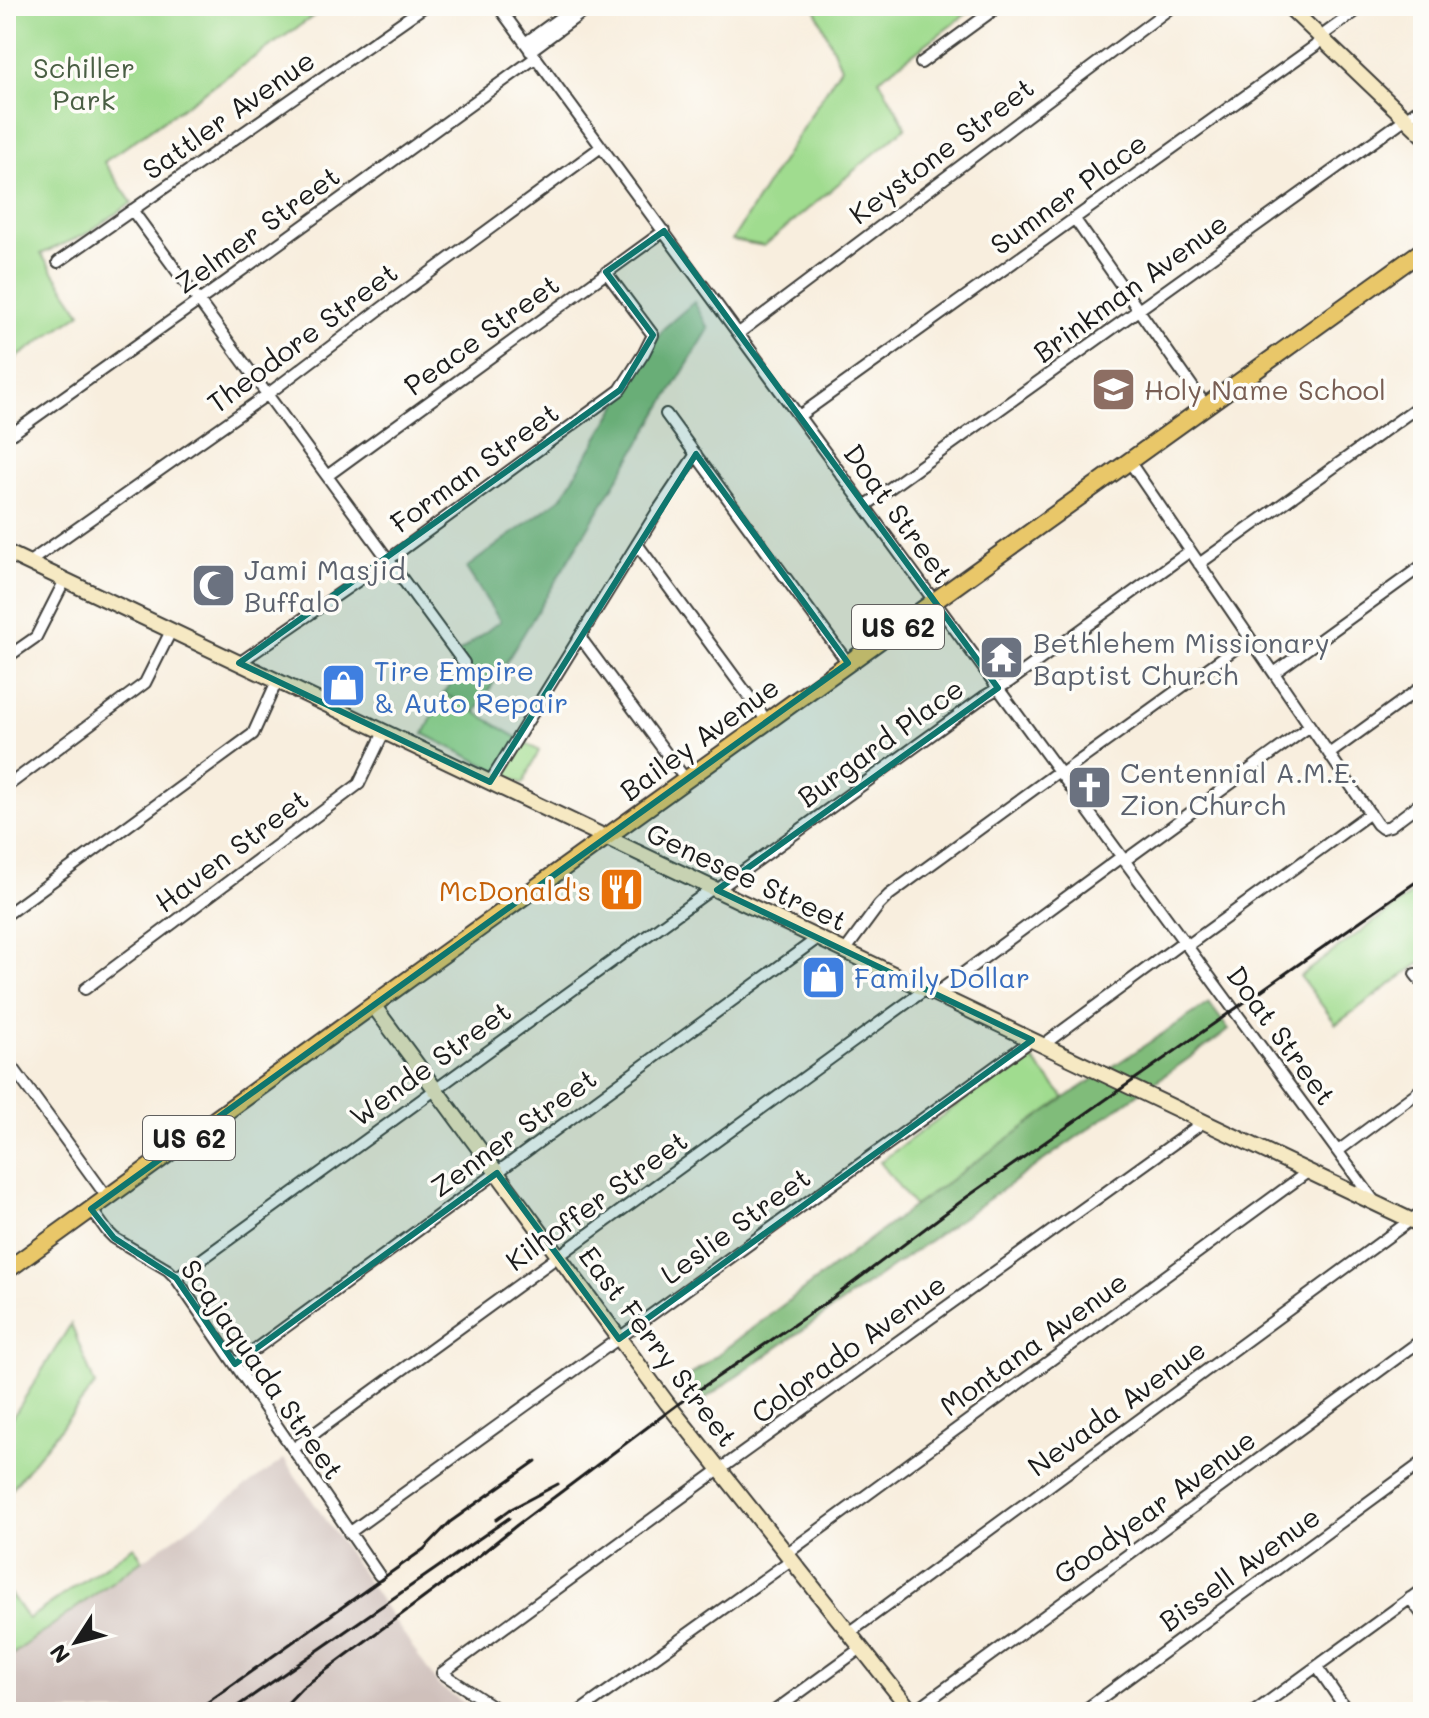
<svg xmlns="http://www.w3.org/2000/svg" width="1429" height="1718" font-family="Mali,sans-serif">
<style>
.industrial{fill:#cfc0bb}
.green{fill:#a0dc8f;stroke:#5e7c56;stroke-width:2}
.forest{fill:#80bc7a;stroke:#4e6c4b;stroke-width:2}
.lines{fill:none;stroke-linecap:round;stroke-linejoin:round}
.street-casing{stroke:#3d3c39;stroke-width:14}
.secondary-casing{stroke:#3d3c39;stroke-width:18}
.primary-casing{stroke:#3d3c39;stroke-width:20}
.street{stroke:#fff;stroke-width:10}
.secondary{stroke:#f6e9c3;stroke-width:14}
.primary{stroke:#e9c769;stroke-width:16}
.rail{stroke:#1c1c1c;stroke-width:3}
.marked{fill:#0f766e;fill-opacity:0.2;stroke:#0f766e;stroke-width:6;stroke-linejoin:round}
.labels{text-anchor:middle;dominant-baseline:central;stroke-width:7;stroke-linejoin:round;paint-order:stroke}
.shield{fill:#fdfcf7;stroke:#605f5e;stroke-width:2}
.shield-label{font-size:26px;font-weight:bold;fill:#1c1c1c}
.park-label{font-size:28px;fill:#4a5f44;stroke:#fdfcf7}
.street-label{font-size:28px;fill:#1c1c1c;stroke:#fdfcf7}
.education-label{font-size:28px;fill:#785e54;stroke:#fdfcf7;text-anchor:start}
.worship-label{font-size:28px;fill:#5b616d;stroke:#fdfcf7;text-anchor:start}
.shop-label{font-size:28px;fill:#366cbe;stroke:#fdfcf7;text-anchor:start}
.food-label{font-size:28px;fill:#c56008;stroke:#fdfcf7;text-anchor:end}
</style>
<rect width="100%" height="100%" fill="#fdfcf7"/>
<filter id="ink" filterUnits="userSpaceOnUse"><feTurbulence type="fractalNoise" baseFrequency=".0125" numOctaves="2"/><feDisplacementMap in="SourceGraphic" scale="16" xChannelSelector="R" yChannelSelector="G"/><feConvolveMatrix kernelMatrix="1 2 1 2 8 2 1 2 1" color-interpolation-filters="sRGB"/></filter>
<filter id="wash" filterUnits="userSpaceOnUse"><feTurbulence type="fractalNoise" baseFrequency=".006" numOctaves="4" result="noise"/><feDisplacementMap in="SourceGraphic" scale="32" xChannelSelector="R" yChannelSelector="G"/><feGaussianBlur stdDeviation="1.8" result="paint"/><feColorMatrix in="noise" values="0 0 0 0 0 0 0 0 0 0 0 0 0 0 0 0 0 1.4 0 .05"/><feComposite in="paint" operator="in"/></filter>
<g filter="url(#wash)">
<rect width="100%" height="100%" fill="#f8eede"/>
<path class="industrial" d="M284,1459L439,1686L478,1712H6V1659Z"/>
<path class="green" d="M6,6H328L104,162L132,203L84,235L41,254L81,313L6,365Z
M814,6H977L879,79L906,127L764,246L732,240L841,67Z
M444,693L539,751L523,784L424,734Z
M1423,886V961L1336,1024L1300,976Z
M1027,1053L1065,1098L914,1206L880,1162Z
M71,1324L95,1385L6,1496V1428Z
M134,1546L142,1560L6,1659V1588L28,1619Z"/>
<path class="forest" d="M694,302L709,329L476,712L444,693L460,672L450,659L500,621L466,568L562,497L663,329Z
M1209,1003L1229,1030L696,1405L680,1383L914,1206L1065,1098Z"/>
</g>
<g filter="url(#ink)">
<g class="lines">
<defs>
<path id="street" d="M498,6L1374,1201
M525,43L576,6
M530,51L591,6
M921,63L999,6
M132,210L464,663
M1074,218L1206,406
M58,262L425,6
M739,333L1173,6
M666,414L848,663
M799,416L1315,46L1327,32L1363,6
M6,438L227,281L535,58
M1129,461L1377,824L1382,828L1390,826L1423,801
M327,476L664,231
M865,506L1423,106
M637,544L767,721
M28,563L268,394L383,307L601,147
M1199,564L1423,403
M580,637L686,780
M6,658L36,637L65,580
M239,663L388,560L620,390L644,353L653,335L606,272
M1274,673L1423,565
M1329,754L1423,686
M1061,774L1250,638
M490,782L657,512L696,454
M6,787L145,683L171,631
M1124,861L1310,726
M717,890L985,696L1009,682L1190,551
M6,915L253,734L277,681
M1187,946L1370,813
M845,951L879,905L889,895L1059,771
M1415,974L1423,984
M85,989L359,784L384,732
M935,994L1121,857
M1043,1045L1184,941
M6,1058L107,1197
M1338,1151L1423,1088
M91,1209L107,1231L114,1238L168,1270L176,1278L379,1575
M6,1255L14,1264
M176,1278L713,888
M235,1364L818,938
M293,1449L926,989
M349,1533L1032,1040
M786,1554L1309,1171
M1410,1598L1423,1616
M849,1633L1423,1211
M1317,1667L1348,1712
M501,1712L442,1673L719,1470L1205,1121
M579,1712L791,1560
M773,1712L861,1648
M913,1712L1423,1339
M1082,1712L1423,1462
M1254,1712L1423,1589"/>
<path id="secondary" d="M1288,6L1423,135
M6,552L1423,1226
M373,1005L667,1403L912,1712"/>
<path id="primary" d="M6,1271L438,958L1423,250"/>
</defs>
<use href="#street" class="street-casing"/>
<use href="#secondary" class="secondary-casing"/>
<use href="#primary" class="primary-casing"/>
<use href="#street" class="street"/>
<use href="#secondary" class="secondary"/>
<use href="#primary" class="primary"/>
<path class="rail" d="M496,1520L511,1509L558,1484
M194,1712L424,1549L450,1522L536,1461
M229,1712L509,1518
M279,1712L302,1688L460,1571L517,1525L681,1402L834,1297L967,1197L1423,877"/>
</g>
</g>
<path class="marked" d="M664,231L998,688L717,890L1032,1040L619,1339L497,1173L235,1364L176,1278L114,1238L91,1209L848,663L696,454L490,782L239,663L620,390L653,335L606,272Z"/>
<defs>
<symbol id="school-square" viewBox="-11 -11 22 22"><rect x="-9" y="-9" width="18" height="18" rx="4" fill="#8d6e63" stroke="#fdfcf7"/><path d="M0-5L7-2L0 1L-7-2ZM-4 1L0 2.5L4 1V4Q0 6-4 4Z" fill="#fff"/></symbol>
<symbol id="mosque-square" viewBox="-11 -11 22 22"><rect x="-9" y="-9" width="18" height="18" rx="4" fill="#6b7280" stroke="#fdfcf7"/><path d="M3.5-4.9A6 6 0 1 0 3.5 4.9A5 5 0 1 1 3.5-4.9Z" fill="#fff"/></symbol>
<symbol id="temple-square" viewBox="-11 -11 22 22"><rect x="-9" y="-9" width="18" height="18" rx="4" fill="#6b7280" stroke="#fdfcf7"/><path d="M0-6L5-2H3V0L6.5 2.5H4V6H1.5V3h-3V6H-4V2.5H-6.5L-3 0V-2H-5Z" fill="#fff"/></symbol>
<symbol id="shop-square" viewBox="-11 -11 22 22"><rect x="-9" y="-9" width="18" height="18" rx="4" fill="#3f7fe0" stroke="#fdfcf7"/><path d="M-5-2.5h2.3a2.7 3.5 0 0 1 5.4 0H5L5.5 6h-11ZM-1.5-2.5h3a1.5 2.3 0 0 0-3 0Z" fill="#fff"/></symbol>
<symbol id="church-square" viewBox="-11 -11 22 22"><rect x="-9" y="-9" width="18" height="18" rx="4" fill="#6b7280" stroke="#fdfcf7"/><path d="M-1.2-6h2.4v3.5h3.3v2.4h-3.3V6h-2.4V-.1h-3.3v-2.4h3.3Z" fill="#fff"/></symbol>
<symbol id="restaurant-square" viewBox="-11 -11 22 22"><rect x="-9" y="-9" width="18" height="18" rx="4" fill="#e8710a" stroke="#fdfcf7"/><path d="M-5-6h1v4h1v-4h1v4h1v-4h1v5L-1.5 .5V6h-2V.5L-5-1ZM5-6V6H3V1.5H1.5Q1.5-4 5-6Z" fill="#fff"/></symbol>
</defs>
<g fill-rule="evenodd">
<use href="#school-square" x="1088" y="364" width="51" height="51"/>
<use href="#mosque-square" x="188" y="560" width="51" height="51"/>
<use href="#temple-square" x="976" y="632" width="51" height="51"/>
<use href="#shop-square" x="318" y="660" width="51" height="51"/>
<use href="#church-square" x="1064" y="762" width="51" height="51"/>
<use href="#restaurant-square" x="596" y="864" width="51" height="51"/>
<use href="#shop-square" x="798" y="952" width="51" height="51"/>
</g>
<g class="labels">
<g class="shield">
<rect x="852" y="605" width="92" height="44" rx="6"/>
<rect x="143" y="1116" width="92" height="44" rx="6"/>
</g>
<g class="shield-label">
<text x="898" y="627">US 62</text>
<text x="189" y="1138">US 62</text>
</g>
<g class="park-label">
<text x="84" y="67">Schiller<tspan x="84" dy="32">Park</tspan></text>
</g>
<g class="street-label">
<text transform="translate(228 114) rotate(-35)">Sattler Avenue</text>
<text transform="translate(941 150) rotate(-37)">Keystone Street</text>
<text transform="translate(1068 193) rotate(-36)">Sumner Place</text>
<text transform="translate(257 229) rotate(-36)">Zelmer Street</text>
<text transform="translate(1130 287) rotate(-36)">Brinkman Avenue</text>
<text transform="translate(481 334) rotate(-36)">Peace Street</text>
<text transform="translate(302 337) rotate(-37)">Theodore Street</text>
<text transform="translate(474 467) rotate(-36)">Forman Street</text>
<text transform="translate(899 513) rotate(54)">Doat Street</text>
<text transform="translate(699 738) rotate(-36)">Bailey Avenue</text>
<text transform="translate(880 742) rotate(-36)">Burgard Place</text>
<text transform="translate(231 850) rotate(-37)">Haven Street</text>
<text transform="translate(747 876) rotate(25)">Genesee Street</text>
<text transform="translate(1282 1035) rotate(54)">Doat Street</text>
<text transform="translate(430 1063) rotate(-36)">Wende Street</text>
<text transform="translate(513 1132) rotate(-36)">Zenner Street</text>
<text transform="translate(596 1200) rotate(-36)">Kilhoffer Street</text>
<text transform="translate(735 1225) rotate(-36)">Leslie Street</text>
<text transform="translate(1033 1343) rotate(-36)">Montana Avenue</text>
<text transform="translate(659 1346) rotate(53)">East Ferry Street</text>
<text transform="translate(848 1348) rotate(-36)">Colorado Avenue</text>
<text transform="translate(263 1369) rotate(55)">Scajaquada Street</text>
<text transform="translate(1116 1407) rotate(-36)">Nevada Avenue</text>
<text transform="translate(1154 1506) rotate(-36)">Goodyear Avenue</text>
<text transform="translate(1239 1568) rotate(-36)">Bissell Avenue</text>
</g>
<g class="education-label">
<text x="1144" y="389">Holy Name School</text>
</g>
<g class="worship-label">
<text x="244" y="569">Jami Masjid<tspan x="244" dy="32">Buffalo</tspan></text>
<text x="1033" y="642">Bethlehem Missionary<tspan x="1033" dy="32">Baptist Church</tspan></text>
<text x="1120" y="772">Centennial A.M.E.<tspan x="1120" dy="32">Zion Church</tspan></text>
</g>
<g class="shop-label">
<text x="374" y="670">Tire Empire<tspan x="374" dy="32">&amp; Auto Repair</tspan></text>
<text x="854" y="977">Family Dollar</text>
</g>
<g class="food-label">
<text x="591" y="890">McDonald's</text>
</g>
</g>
<rect width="1429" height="1718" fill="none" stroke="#fdfcf7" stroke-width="32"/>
<g transform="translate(76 1642) rotate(234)" stroke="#fdfcf7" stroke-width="6" paint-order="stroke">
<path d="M0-6L14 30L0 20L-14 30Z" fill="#1c1c1c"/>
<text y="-12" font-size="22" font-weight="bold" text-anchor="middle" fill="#1c1c1c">N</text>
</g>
</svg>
